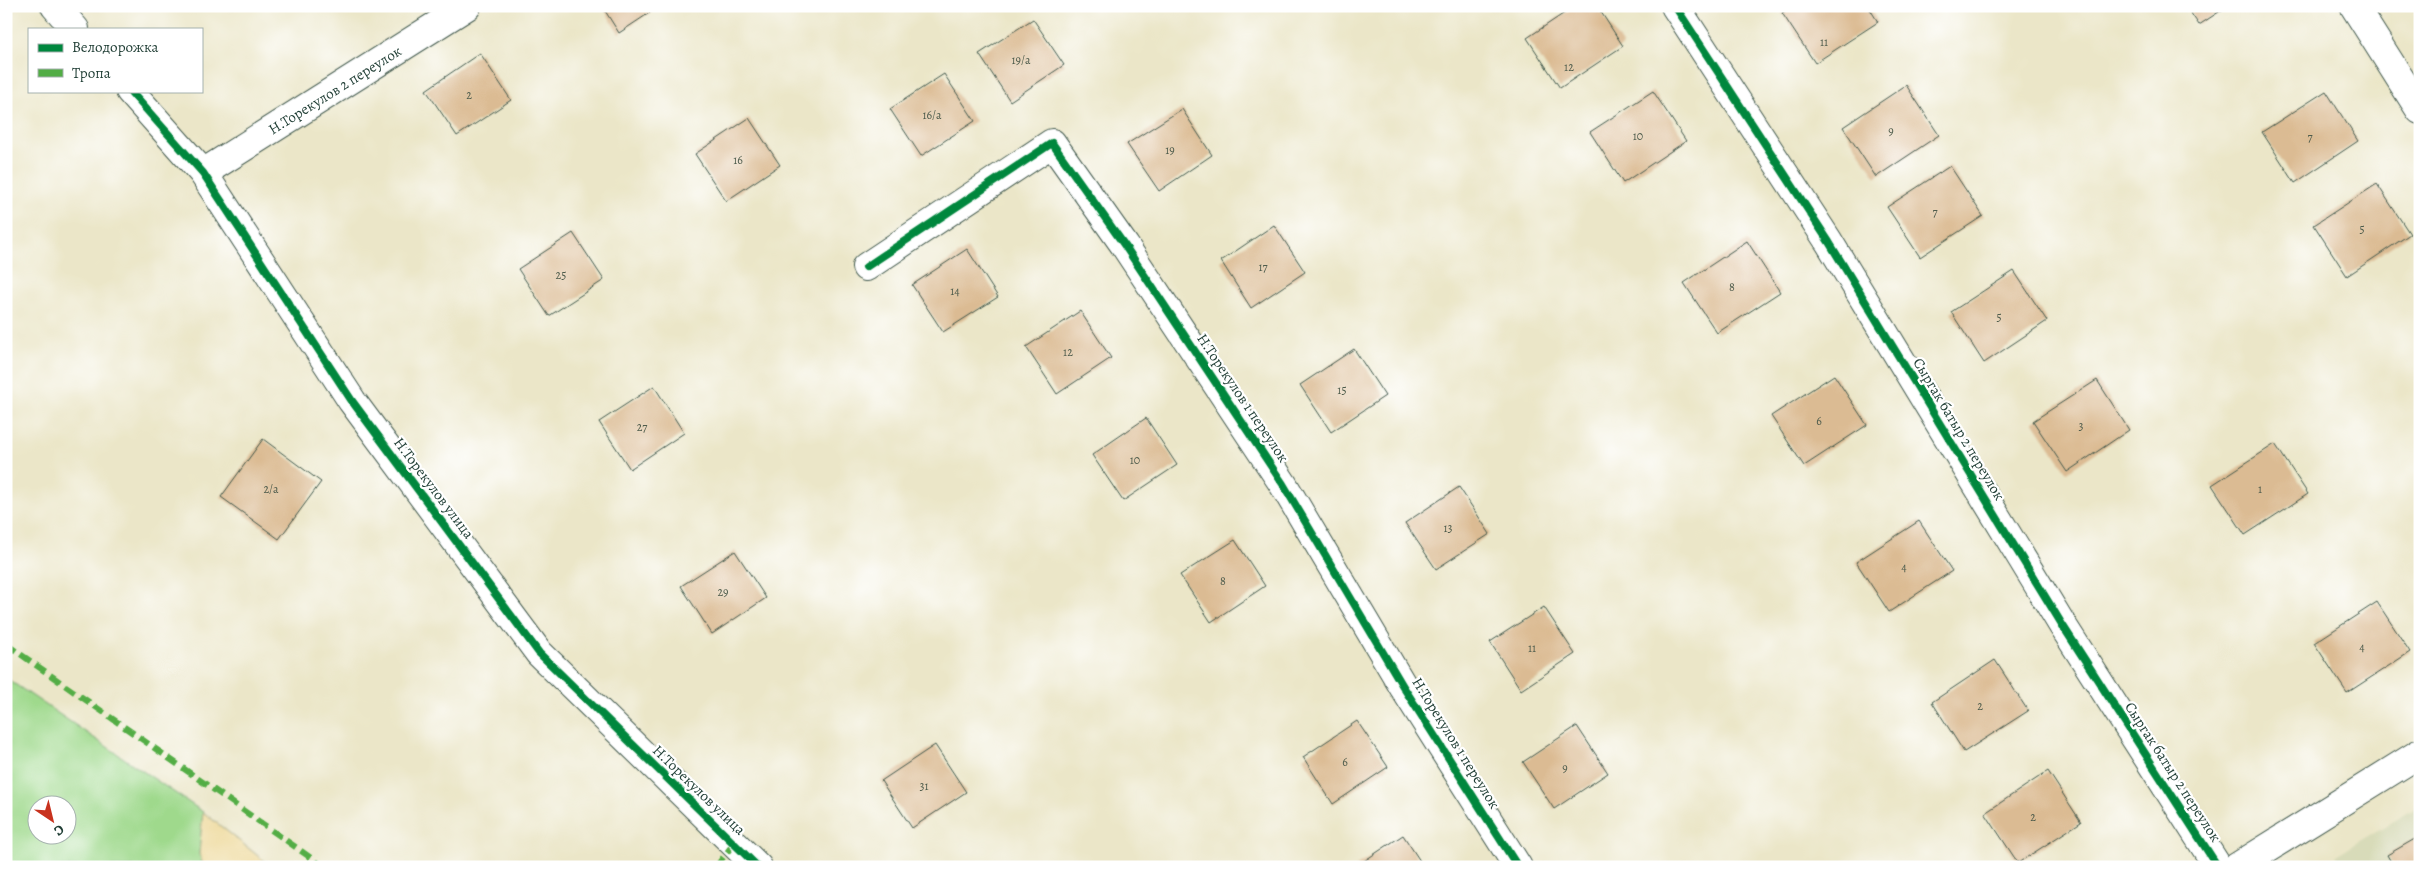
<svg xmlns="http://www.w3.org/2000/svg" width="2426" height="873" font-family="Alegreya,serif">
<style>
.built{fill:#d8dbb9}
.green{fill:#9fd98c;stroke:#5f8b60;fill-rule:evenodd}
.sand{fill:#eeda9e;stroke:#868c69}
.building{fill:#dbbb93}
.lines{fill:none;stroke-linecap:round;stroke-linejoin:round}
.street-casing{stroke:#3e564a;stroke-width:30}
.street{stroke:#fff;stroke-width:28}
.quiet{stroke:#52ad45;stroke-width:6;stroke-dasharray:12 6;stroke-linecap:butt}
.cycleway-casing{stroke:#fff;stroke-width:11}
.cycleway{stroke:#00873e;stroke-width:8}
.labels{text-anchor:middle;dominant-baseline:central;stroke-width:4.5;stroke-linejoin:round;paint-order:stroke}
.number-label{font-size:12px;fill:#4e5c4c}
.street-label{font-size:15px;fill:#1f3d34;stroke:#fff}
</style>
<rect width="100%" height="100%" fill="#fff"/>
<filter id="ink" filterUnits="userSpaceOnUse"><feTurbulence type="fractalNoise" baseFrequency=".02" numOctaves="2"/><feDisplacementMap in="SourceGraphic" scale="10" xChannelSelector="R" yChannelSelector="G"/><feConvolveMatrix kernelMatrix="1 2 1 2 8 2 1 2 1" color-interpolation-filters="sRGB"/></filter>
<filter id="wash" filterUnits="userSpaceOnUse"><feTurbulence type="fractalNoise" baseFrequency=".0096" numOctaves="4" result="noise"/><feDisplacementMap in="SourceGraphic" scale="20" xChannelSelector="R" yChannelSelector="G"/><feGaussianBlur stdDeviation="1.12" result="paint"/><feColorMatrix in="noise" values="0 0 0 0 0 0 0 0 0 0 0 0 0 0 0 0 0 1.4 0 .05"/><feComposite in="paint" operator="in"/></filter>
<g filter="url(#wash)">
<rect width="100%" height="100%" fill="#ebe6c8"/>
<path class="built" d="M2420,805V867H2344L2336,855Z"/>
<path class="green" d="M6,678L203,812L199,854L204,867H6ZM38,806H68V836H38Z"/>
<path class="sand" d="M203,812L272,867H204L199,854Z"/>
<g id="blocks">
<path class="building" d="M602,6H660L619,33Z
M1575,6H1597L1623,46L1560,88L1527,38Z
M1792,6H1868L1878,22L1815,63L1782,13Z
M2186,6H2228L2199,25Z
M1033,19L1064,65L1010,101L979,54Z
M480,53L511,100L457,136L426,90Z
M944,74L975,121L921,156L890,109Z
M1906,85L1939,135L1876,177L1843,127Z
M1653,91L1686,141L1623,183L1590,132Z
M2326,91L2358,141L2295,183L2262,132Z
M1182,109L1212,155L1159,191L1127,144Z
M749,118L780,165L726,201L695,154Z
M1950,166L1983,216L1920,257L1887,207Z
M2377,184L2410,234L2347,276L2314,225Z
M1274,225L1305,272L1251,308L1221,261Z
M573,233L604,280L549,316L518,269Z
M1747,241L1780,292L1717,333L1684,283Z
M967,249L998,297L943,332L912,285Z
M2014,271L2047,321L1984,363L1951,312Z
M1080,311L1111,358L1057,394L1026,347Z
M1354,349L1385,396L1331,432L1300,385Z
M1834,375L1867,425L1804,466L1771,416Z
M2097,380L2129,430L2067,472L2033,421Z
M654,386L684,433L630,469L599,422Z
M1146,418L1177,465L1123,501L1092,455Z
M263,439L321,482L279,539L221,497Z
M2275,444L2308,494L2245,535L2212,485Z
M1459,487L1490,534L1436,569L1405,523Z
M1919,521L1952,571L1889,612L1856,562Z
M1235,540L1265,586L1211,622L1180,575Z
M735,551L766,598L712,634L681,586Z
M2377,602L2410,652L2347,693L2314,643Z
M1544,607L1575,654L1521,690L1490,642Z
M1995,660L2028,711L1964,752L1932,702Z
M1357,721L1388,767L1333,804L1303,757Z
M1577,726L1608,773L1554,809L1523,762Z
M935,745L966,792L912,828L881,781Z
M2048,771L2081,822L2018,863L1985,813Z
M1403,835L1424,867H1355Z
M2420,836V867H2394L2387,855Z"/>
</g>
</g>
<g filter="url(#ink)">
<use href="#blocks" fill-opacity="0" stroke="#3e564a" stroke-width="1"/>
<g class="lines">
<defs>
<path id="street" d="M55,6L75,29
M1675,6L1829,242L2063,626L2218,867
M2354,6L2420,110
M130,91L203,173L352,401L539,653L758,867
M203,173L467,6
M866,267L1052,143L1125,246L1283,484L1404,688L1518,867
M2237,867L2420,753"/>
</defs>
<use href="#street" class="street-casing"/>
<use href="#street" class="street"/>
<path class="quiet" d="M6,644L324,867
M716,867L734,843"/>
<defs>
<path id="cycleway" d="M1675,6L1829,242L2063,626L2218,867
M130,91L203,173L352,401L539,653L758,867
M866,267L1052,143L1125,246L1283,484L1404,688L1518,867"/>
</defs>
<use href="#cycleway" class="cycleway-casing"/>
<use href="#cycleway" class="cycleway"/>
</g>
</g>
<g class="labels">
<g class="number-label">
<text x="1824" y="42">11</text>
<text x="1021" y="60">19/а</text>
<text x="1569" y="67">12</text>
<text x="469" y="95">2</text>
<text x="932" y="115">16/а</text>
<text x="1891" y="131">9</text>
<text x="1638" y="136">10</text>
<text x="2310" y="137">7</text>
<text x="1170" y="150">19</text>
<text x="738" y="160">16</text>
<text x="1935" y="212">7</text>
<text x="2362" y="229">5</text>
<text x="1263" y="267">17</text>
<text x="561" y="275">25</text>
<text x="1732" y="287">8</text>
<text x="955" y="291">14</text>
<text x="1999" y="317">5</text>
<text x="1068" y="352">12</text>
<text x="1342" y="390">15</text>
<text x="1819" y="421">6</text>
<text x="2081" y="426">3</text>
<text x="642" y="427">27</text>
<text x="1135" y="460">10</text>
<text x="271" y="489">2/а</text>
<text x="2260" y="489">1</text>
<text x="1448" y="528">13</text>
<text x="1904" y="567">4</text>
<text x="1223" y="581">8</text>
<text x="723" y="592">29</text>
<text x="2362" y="647">4</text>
<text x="1532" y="648">11</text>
<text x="1980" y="706">2</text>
<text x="1345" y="762">6</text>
<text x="1565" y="768">9</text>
<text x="924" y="786">31</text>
<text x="2033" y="817">2</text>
</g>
<g class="street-label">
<text transform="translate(335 90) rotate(-32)">Н.Торекулов 2 переулок</text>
<text transform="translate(1243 398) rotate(56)">Н.Торекулов 1 переулок</text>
<text transform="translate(1959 429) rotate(59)">Сыргак батыр 2 переулок</text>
<text transform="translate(434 488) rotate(53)">Н.Торекулов улица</text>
<text transform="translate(1456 743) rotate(58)">Н.Торекулов 1 переулок</text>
<text transform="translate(2173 772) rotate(57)">Сыргак батыр 2 переулок</text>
<text transform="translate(699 790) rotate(44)">Н.Торекулов улица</text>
</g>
</g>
<rect width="2426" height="873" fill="none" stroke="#fff" stroke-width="25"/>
<rect x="28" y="28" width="175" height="65" fill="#ffffff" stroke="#a5b1ae"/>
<rect x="38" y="44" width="25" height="8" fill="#00873e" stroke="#a5b1ae"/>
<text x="72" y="52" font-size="15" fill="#1f3d34">Велодорожка</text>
<rect x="38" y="69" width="25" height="8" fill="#52ad45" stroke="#a5b1ae"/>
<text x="72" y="78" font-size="15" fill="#1f3d34">Тропа</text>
<g transform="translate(52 820) rotate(145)"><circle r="24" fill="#ffffff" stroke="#a5b1ae"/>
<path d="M0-4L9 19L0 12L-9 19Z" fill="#c8321e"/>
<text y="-8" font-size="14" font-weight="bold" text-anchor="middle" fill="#1f3d34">С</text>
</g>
</svg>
